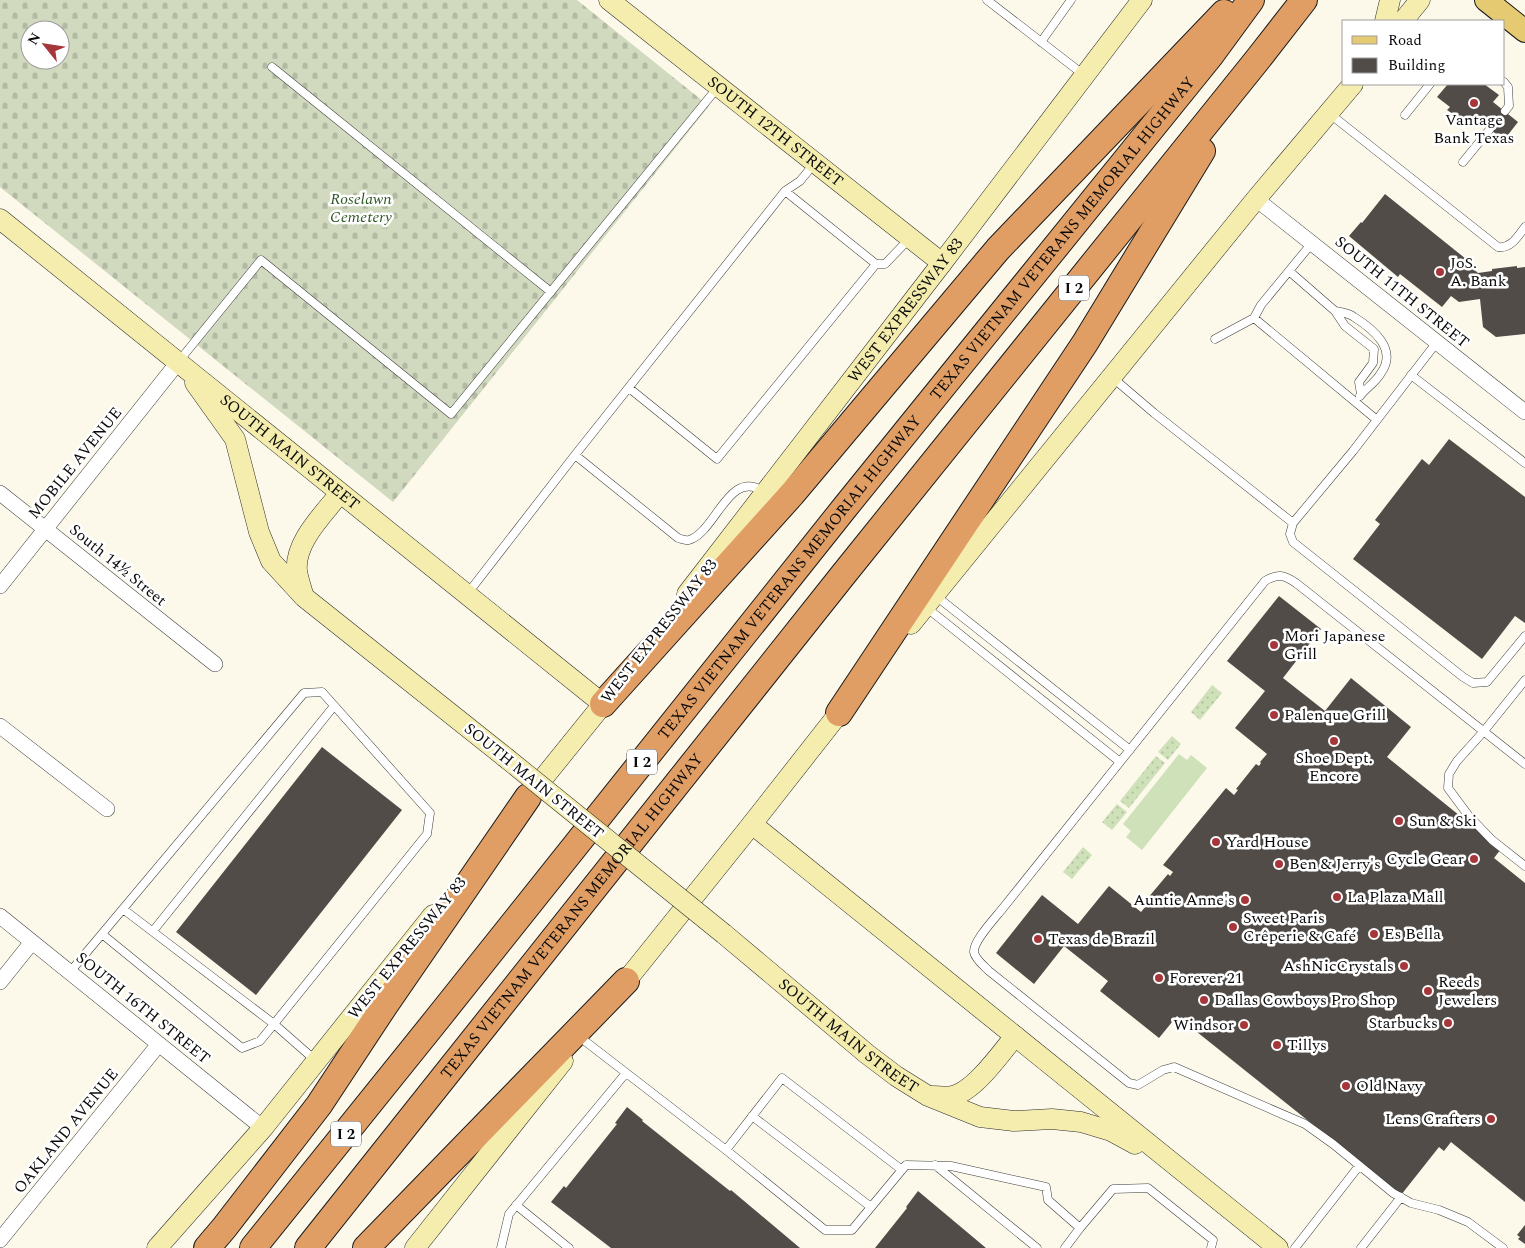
<svg xmlns="http://www.w3.org/2000/svg" width="1525" height="1248" font-family="Spectral,serif">
<style>
.cemetery{fill:url(#cemetery-stones);fill-rule:evenodd}
.park{fill:#cee1b9}
.garden{fill:url(#garden-dots)}
.building{fill:#514c48}
.lines{fill:none;stroke-linecap:round;stroke-linejoin:round}
.lane-casing{stroke:#3d3d3d;stroke-width:9}
.street-casing{stroke:#3d3d3d;stroke-width:16}
.secondary-casing{stroke:#2c2c2c;stroke-width:21}
.primary-casing{stroke:#1b1b1b;stroke-width:24}
.highway-casing{stroke:#1b1b1b;stroke-width:28}
.lane{stroke:#fff;stroke-width:8}
.street{stroke:#fff;stroke-width:15}
.secondary{stroke:#f4edae;stroke-width:20}
.primary{stroke:#e6ca71;stroke-width:22}
.highway{stroke:#e09e64;stroke-width:26}
.secondary-bridge-casing{stroke:#2c2c2c;stroke-width:21;stroke-linecap:butt}
.secondary-bridge{stroke:#f4edae;stroke-width:20}
.poi-dot{fill:#a7363a;stroke:#fff;stroke-width:2}
.labels{text-anchor:middle;dominant-baseline:central;stroke-width:5;stroke-linejoin:round;paint-order:stroke}
.shield{fill:#fff;stroke:#545454;stroke-width:1}
.shield-label{font-size:15px;font-weight:bold;fill:#0a0a0a}
.poi-label{font-size:16px;fill:#0a0a0a;stroke:#fff;text-anchor:start}
.street-label{font-size:16px;fill:#0a0a0a;stroke:#fff}
.park-label{font-size:16px;font-style:italic;fill:#2f5824;stroke:#fff}
</style>
<defs>
<pattern id="cemetery-stones" width="16" height="16" patternUnits="userSpaceOnUse" patternTransform="scale(1.25)"><rect width="16" height="16" fill="#d1dabf"/><path d="M2 7V4a2 2 0 0 1 4 0v3zM10 15v-3a2 2 0 0 1 4 0v3z" fill="#b2baa3"/></pattern>
<pattern id="garden-dots" width="8" height="8" patternUnits="userSpaceOnUse" patternTransform="scale(1.25)"><rect width="8" height="8" fill="#cee1b9"/><path d="M2 2h.1M6 6h.1" fill="none" stroke="#b0c09e" stroke-width="1.8" stroke-linecap="round"/></pattern>
</defs>
<rect width="100%" height="100%" fill="#fcf9ea"/>
<path class="cemetery" d="M0,0H577L709,106L393,502L0,187ZM30,30H60V60H30Z"/>
<path class="park" d="M1179,754L1187,760L1191,755L1207,768L1142,850L1126,837L1131,831L1123,824Z"/>
<path class="garden" d="M1212,685L1222,693L1200,720L1191,712Z
M1172,736L1181,744L1168,760L1158,752Z
M1156,756L1165,763L1129,808L1120,801Z
M1117,804L1127,812L1112,830L1102,822Z
M1083,847L1092,855L1072,879L1063,872Z"/>
<path class="building" d="M1448,84H1484L1499,95L1493,102L1518,122L1504,140L1479,121L1475,127L1462,117L1460,119L1447,110L1450,107L1437,97Z
M1385,194L1466,259L1465,262L1478,273L1492,271V269L1517,266V268L1525,267V334L1496,337L1483,327L1480,299L1459,302L1451,296L1442,307L1400,274L1398,277L1349,236L1361,222L1362,223Z
M1449,439L1525,497V623L1515,616L1482,659L1353,559L1380,524L1375,520L1422,459L1429,465Z
M1279,596L1321,629L1283,678L1325,711L1351,678L1411,727L1387,757L1501,849L1494,858L1525,883V1202L1451,1142L1444,1151L1439,1147L1401,1195L1177,1016L1159,1038L1100,991L1108,981L1064,946L1034,984L996,953L1042,895L1078,924L1109,886L1141,912L1150,901L1147,899L1168,874L1170,876L1173,872L1163,865L1226,788L1234,795L1238,790L1236,789L1256,764L1259,766L1261,763L1260,762L1267,754L1235,728L1265,691L1227,661Z
M322,747L402,810L256,995L176,932Z
M627,1107L643,1120L642,1121L730,1191L731,1190L800,1248H611L551,1202L564,1186L566,1188L617,1124L615,1123Z
M918,1191L986,1248H875L907,1208L906,1207Z
M1525,1225V1244L1518,1239L1520,1237L1517,1235Z"/>
<g class="lines">
<defs>
<path id="lane" d="M987,0L1084,75
M1041,42L1071,0
M272,67L551,292
M1504,82L1508,87L1509,106L1505,111
M1330,114L1498,247C1511,249 1518,236 1525,227
M1405,115L1430,84
M1463,162L1490,129
M785,191L800,181L814,164
M876,264H885L910,238
M1289,271L1335,311L1345,326L1374,349L1373,363L1359,382L1361,394
M1335,311C1341,312 1349,313 1354,317C1373,329 1398,349 1381,373C1376,382 1366,388 1360,396
M1254,318L1377,420
M1215,339L1254,318L1261,305L1312,243
M179,361L261,260L451,414L718,87
M1411,375L1525,463
M1113,378L1154,413L1293,523L1290,534L1293,542L1463,677L1473,683L1487,682L1525,636
M575,455L785,191L876,264L717,459L629,388
M1293,523L1353,451L1437,342
M468,593L575,455L678,538C682,539 686,541 689,540C716,532 729,467 764,492
M936,596L1130,750
M927,608L1120,762
M1525,680L1484,731L1457,761L1449,774L1448,788L1468,815L1492,840L1525,866
M153,931L334,706
M102,934L242,1048L260,1041L274,1024L123,909
M70,972L304,693L322,692L430,813L427,834L274,1024L315,1060
M581,1038L726,1150L825,1230H852L906,1165L951,1166L1046,1187L1048,1200L1080,1228L1113,1189L1148,1188L1213,1240L1211,1248
M752,1116L871,1207
M726,1150L782,1078L902,1170
M935,1165L1037,1248
M516,1205L569,1248
M501,1248L509,1214L626,1073
M1065,1248L1080,1228
M1295,1248L1359,1166
M1361,1248L1401,1197
M1503,1248L1468,1222L1439,1210L1411,1203L1393,1193L1333,1144L1305,1124L1174,1067L1163,1070L1138,1085L1129,1083L989,971C984,966 975,959 974,952C973,941 996,917 1003,908L1265,581C1278,573 1284,575 1296,583L1525,764"/>
<path id="street" d="M1256,199L1525,412
M0,493L215,664
M0,586L179,361
M0,726L107,809
M0,916L263,1128
M0,982L32,942
M0,1240L159,1044"/>
<g id="secondary">
<path id="s1" d="M609,0L942,263"/>
<path d="M1385,21L1390,0"/>
<path d="M1403,21L1420,0"/>
<path id="s2" d="M0,219L603,704"/>
<path d="M195,383L235,439L259,532L271,561L304,597L505,757"/>
<path d="M303,594C301,587 298,578 297,571C294,542 324,514 340,493"/>
<path id="s3" d="M687,594L942,263L1142,0"/>
<path d="M911,624L1256,199L1353,84"/>
<path d="M528,797L612,693"/>
<path d="M752,824L1278,1248"/>
<path id="s4" d="M724,934L867,1054L896,1076L928,1096L980,1117L1014,1121L1052,1119L1081,1122L1111,1131L1135,1144"/>
<path d="M618,991L752,824L847,703"/>
<path d="M932,1096C939,1096 946,1097 952,1096C974,1092 1001,1053 1015,1036"/>
<path d="M157,1248L263,1128L433,915"/>
<path d="M415,1248L563,1061"/>
</g>
<path id="primary" d="M1486,0L1525,31"/>
<g id="highway">
<path d="M603,704L792,494L998,249L1224,13"/>
<path d="M839,713L1085,343L1202,151"/>
<path d="M207,1248L224,1228L319,1105L385,1005L528,797"/>
<path id="s5" d="M253,1248L438,1018L846,506L1210,56L1251,0"/>
<path id="s6" d="M308,1248L843,575L1258,59L1304,0"/>
<path d="M366,1248L626,981"/>
</g>
</defs>
<use href="#lane" class="lane-casing"/>
<use href="#street" class="street-casing"/>
<use href="#secondary" class="secondary-casing"/>
<use href="#primary" class="primary-casing"/>
<use href="#highway" class="highway-casing"/>
<use href="#lane" class="lane"/>
<use href="#street" class="street"/>
<use href="#secondary" class="secondary"/>
<use href="#primary" class="primary"/>
<use href="#highway" class="highway"/>
<defs>
<path id="secondary-bridge" d="M505,757L724,934"/>
</defs>
<use href="#secondary-bridge" class="secondary-bridge-casing"/>
<use href="#secondary-bridge" class="secondary-bridge"/>
</g>
<g class="poi-dot">
<circle cx="1474" cy="103" r="5"/>
<circle cx="1440" cy="272" r="5"/>
<circle cx="1274" cy="645" r="5"/>
<circle cx="1274" cy="715" r="5"/>
<circle cx="1334" cy="741" r="5"/>
<circle cx="1399" cy="821" r="5"/>
<circle cx="1216" cy="842" r="5"/>
<circle cx="1474" cy="859" r="5"/>
<circle cx="1279" cy="864" r="5"/>
<circle cx="1337" cy="897" r="5"/>
<circle cx="1245" cy="900" r="5"/>
<circle cx="1233" cy="927" r="5"/>
<circle cx="1374" cy="934" r="5"/>
<circle cx="1038" cy="939" r="5"/>
<circle cx="1404" cy="966" r="5"/>
<circle cx="1159" cy="978" r="5"/>
<circle cx="1428" cy="991" r="5"/>
<circle cx="1204" cy="1000" r="5"/>
<circle cx="1448" cy="1023" r="5"/>
<circle cx="1244" cy="1025" r="5"/>
<circle cx="1277" cy="1045" r="5"/>
<circle cx="1346" cy="1086" r="5"/>
<circle cx="1491" cy="1119" r="5"/>
</g>
<g class="labels">
<g class="shield">
<rect x="1059" y="275.5" width="30" height="25" rx="4"/>
<rect x="627" y="749.5" width="30" height="25" rx="4"/>
<rect x="331" y="1121.5" width="30" height="25" rx="4"/>
</g>
<g class="shield-label">
<text x="1074" y="288">I 2</text>
<text x="642" y="762">I 2</text>
<text x="346" y="1134">I 2</text>
</g>
<g class="poi-label">
<text x="1474" y="120" text-anchor="middle">Vantage<tspan x="1474" dy="18">Bank Texas</tspan></text>
<text x="1450" y="263">JoS.<tspan x="1450" dy="18">A. Bank</tspan></text>
<text x="1284" y="636">Mori Japanese<tspan x="1284" dy="18">Grill</tspan></text>
<text x="1284" y="715">Palenque Grill</text>
<text x="1334" y="758" text-anchor="middle">Shoe Dept.<tspan x="1334" dy="18">Encore</tspan></text>
<text x="1409" y="821">Sun &amp; Ski</text>
<text x="1226" y="842">Yard House</text>
<text x="1464" y="859" text-anchor="end">Cycle Gear</text>
<text x="1289" y="864">Ben &amp; Jerry's</text>
<text x="1347" y="897">La Plaza Mall</text>
<text x="1235" y="900" text-anchor="end">Auntie Anne's</text>
<text x="1243" y="918">Sweet Paris<tspan x="1243" dy="18">Crêperie &amp; Café</tspan></text>
<text x="1384" y="934">Es Bella</text>
<text x="1048" y="939">Texas de Brazil</text>
<text x="1394" y="966" text-anchor="end">AshNicCrystals</text>
<text x="1169" y="978">Forever 21</text>
<text x="1438" y="982">Reeds<tspan x="1438" dy="18">Jewelers</tspan></text>
<text x="1214" y="1000">Dallas Cowboys Pro Shop</text>
<text x="1438" y="1023" text-anchor="end">Starbucks</text>
<text x="1234" y="1025" text-anchor="end">Windsor</text>
<text x="1287" y="1045">Tillys</text>
<text x="1356" y="1086">Old Navy</text>
<text x="1481" y="1119" text-anchor="end">Lens Crafters</text>
</g>
<g class="street-label">
<text stroke="none"><textPath href="#s1" startOffset="212">SOUTH 12TH STREET</textPath></text>
<text stroke="none"><textPath href="#s5" startOffset="1294">TEXAS VIETNAM VETERANS MEMORIAL HIGHWAY</textPath></text>
<text transform="translate(1402 292) rotate(39)">SOUTH 11TH STREET</text>
<text stroke="none"><textPath href="#s3" startOffset="358">WEST EXPRESSWAY 83</textPath></text>
<text stroke="none"><textPath href="#s2" startOffset="372">SOUTH MAIN STREET</textPath></text>
<text transform="translate(75 463) rotate(-51)">MOBILE AVENUE</text>
<text transform="translate(118 565) rotate(39)">South 14½ Street</text>
<text stroke="none"><textPath href="#s5" startOffset="859">TEXAS VIETNAM VETERANS MEMORIAL HIGHWAY</textPath></text>
<text transform="translate(659 631) rotate(-52)">WEST EXPRESSWAY 83</text>
<text transform="translate(534 781) rotate(39)">SOUTH MAIN STREET</text>
<text stroke="none"><textPath href="#s6" startOffset="424">TEXAS VIETNAM VETERANS MEMORIAL HIGHWAY</textPath></text>
<text transform="translate(407 948) rotate(-51)">WEST EXPRESSWAY 83</text>
<text transform="translate(143 1008) rotate(39)">SOUTH 16TH STREET</text>
<text stroke="none"><textPath href="#s4" startOffset="161">SOUTH MAIN STREET</textPath></text>
<text transform="translate(66 1131) rotate(-51)">OAKLAND AVENUE</text>
</g>
<g class="park-label">
<text x="361" y="199">Roselawn<tspan x="361" dy="18">Cemetery</tspan></text>
</g>
</g>
<rect x="1342" y="20" width="162" height="65" fill="#ffffff" stroke="#9d9d9d"/>
<rect x="1352" y="36" width="25" height="8" fill="#e6ca71" stroke="#9d9d9d"/>
<text x="1388" y="45" font-size="15" fill="#0a0a0a">Road</text>
<rect x="1352" y="58" width="25" height="15" fill="#514c48" stroke="#9d9d9d"/>
<text x="1388" y="70" font-size="15" fill="#0a0a0a">Building</text>
<g transform="translate(45 45) rotate(300)"><circle r="24" fill="#ffffff" stroke="#9d9d9d"/>
<path d="M0-4L9 19L0 12L-9 19Z" fill="#a7363a"/>
<text y="-8" font-size="14" font-weight="bold" text-anchor="middle" fill="#0a0a0a">N</text>
</g>
</svg>
